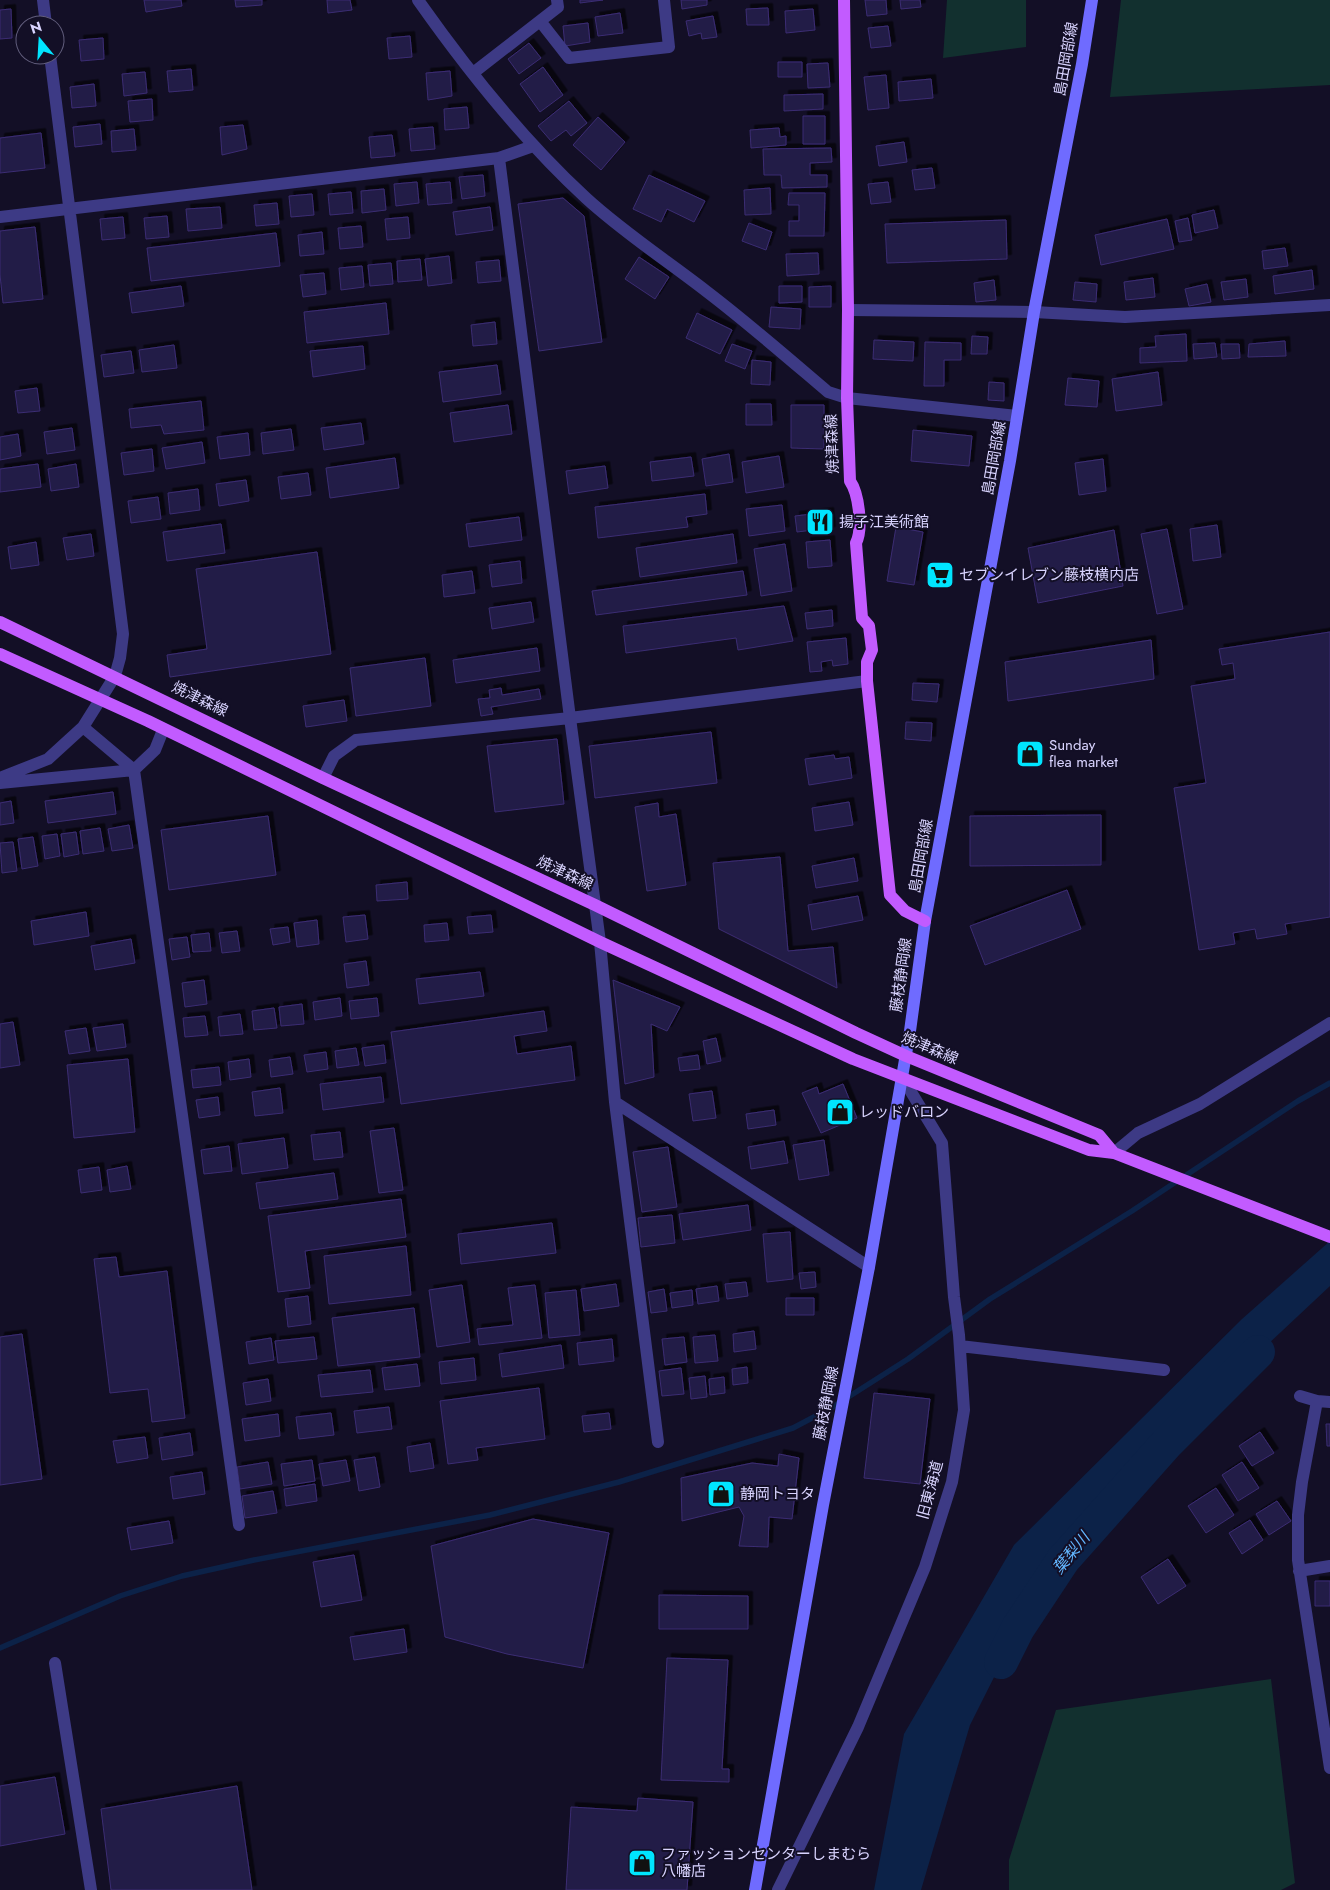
<svg xmlns="http://www.w3.org/2000/svg" width="1330" height="1890" font-family="Jost,'Noto Sans JP',sans-serif">
<style>
.green{fill:#12302f}
.water{fill:#0c2248}
.lines{fill:none;stroke-linecap:round;stroke-linejoin:round}
.stream{stroke:#0c2248;stroke-width:5.5}
.river{stroke:#0c2248;stroke-width:34}
.building{fill:#241b47;stroke:#3b2d73;filter:url(#shadow)}
.minor{stroke:#3d3a85;stroke-width:12}
.tertiary{stroke:#3d3a85;stroke-width:12}
.secondary{stroke:#6f6bff;stroke-width:12}
.primary{stroke:#c25bff;stroke-width:12}
.labels{text-anchor:middle;dominant-baseline:central;stroke-width:4;stroke-linejoin:round;paint-order:stroke}
.street-label{font-size:15px;fill:#d9d4ff;stroke:#130f26}
.poi-label{font-size:15px;fill:#d9d4ff;stroke:#130f26;text-anchor:start}
.water-label{font-size:16px;font-style:italic;fill:#62b6ff;stroke:#130f26}
</style>
<defs>
<filter id="shadow"><feDropShadow dx="4.5" dy="-4.5" stdDeviation="0" flood-color="#0009"/></filter>
</defs>
<rect width="100%" height="100%" fill="#130f26"/>
<path class="green" d="M947,0H1026V47L943,58Z
M1121,0H1330V85L1110,97Z
M1271,1679L1295,1883L1281,1890H1009V1860L1056,1710Z"/>
<path class="water" d="M1330,1241V1286L1066,1534L970,1725L921,1890H874L904,1734L1014,1545L1242,1319Z"/>
<g class="lines">
<path class="stream" d="M0,1648L120,1596L182,1576L254,1560L490,1515L619,1482L793,1428L831,1408L908,1359L990,1299L1132,1211L1298,1101L1330,1083"/>
<path class="river" d="M1001,1662L1018,1628L1063,1560L1167,1443L1258,1352"/>
</g>
<path class="building" d="M144,0H181L182,6L146,12Z
M235,0H262V5L236,7Z
M327,0H350L352,10L328,13Z
M580,0H603L580,3Z
M681,0H707V5L682,9Z
M865,0H886L887,14L867,16Z
M900,0H920L921,7L901,9Z
M768,8L769,25H747L746,9Z
M11,9L12,38L0,39V10Z
M813,9L815,30L786,33L785,11Z
M620,13L623,33L598,36L595,17Z
M713,16L717,37L702,39L701,33L689,36L686,21Z
M588,23L590,42L565,46L563,26Z
M888,26L891,46L871,48L868,28Z
M410,36L412,57L389,59L387,38Z
M103,38L104,59L81,61L79,40Z
M529,43L541,58L519,74L508,59Z
M778,62H802V77H778Z
M828,63L830,87L808,88L807,64Z
M543,67L563,95L540,112L520,84Z
M191,69L193,90L169,92L167,71Z
M450,71L452,96L428,100L426,73Z
M145,72L147,93L124,96L122,74Z
M886,75L889,108L868,110L864,77Z
M931,79L933,98L899,101L898,82Z
M94,84L96,106L72,108L70,87Z
M823,94V109L784,111V95Z
M152,99L153,120L130,122L128,101Z
M569,101L587,123L571,136L566,130L551,141L538,126Z
M467,107L469,128L445,130L444,109Z
M803,116H825V144H803Z
M598,117L625,142L601,170L573,145Z
M100,124L102,144L75,147L73,127Z
M243,125L247,149L222,155L220,127Z
M433,127L435,149L411,151L409,129Z
M779,128L780,137L786,136V145L751,148L750,130Z
M134,129L136,150L112,152L111,131Z
M41,133L45,168L0,173V138Z
M392,135L395,156L371,158L369,137Z
M904,142L907,162L879,166L876,146Z
M831,148L832,162L810,163V175H827V187L782,188L781,175H764L763,149Z
M932,168L935,188L915,190L912,170Z
M483,175L485,196L462,199L459,177Z
M649,175L705,201L694,222L667,209L661,222L633,209Z
M417,182L419,203L396,206L394,184Z
M450,182L452,203L428,205L426,184Z
M888,182L891,202L871,204L868,184Z
M770,188L771,214L745,215L744,190Z
M384,189L386,210L362,213L361,191Z
M351,192L353,213L330,215L328,194Z
M789,193H825L824,236H789V221H799V205H788Z
M312,194L314,215L291,217L289,196Z
M563,198L584,216L602,342L539,351L518,204Z
M277,203L279,224L256,226L254,205Z
M220,207L222,228L188,231L186,209Z
M490,207L493,230L456,235L453,212Z
M1214,210L1218,228L1195,233L1192,215Z
M167,216L169,237L146,239L144,218Z
M123,217L125,238L102,240L100,219Z
M408,217L410,238L387,240L385,219Z
M1188,218L1192,240L1179,242L1175,221Z
M1167,219L1174,249L1101,265L1095,235Z
M1006,220L1007,259L887,263L885,224Z
M749,223L772,232L766,250L742,241Z
M361,226L363,247L340,249L338,228Z
M35,227L43,299L3,303L0,275V231Z
M322,232L324,254L300,256L298,235Z
M276,233L280,266L151,281L147,248Z
M1285,248L1288,266L1264,269L1262,251Z
M818,253L819,274L787,276L786,254Z
M449,256L452,283L428,286L425,259Z
M639,257L669,277L655,299L625,279Z
M420,259L422,280L398,282L397,261Z
M499,260L501,281L478,283L476,262Z
M391,263L393,284L370,286L368,265Z
M362,266L364,287L341,290L339,268Z
M1312,270L1314,289L1275,294L1273,276Z
M324,273L326,294L303,297L300,275Z
M1153,278L1155,297L1126,300L1124,282Z
M1246,279L1248,297L1224,300L1221,282Z
M994,280L996,300L976,302L974,283Z
M1075,282L1097,284L1096,302L1073,300Z
M1207,284L1211,302L1189,306L1185,289Z
M181,286L184,306L132,313L129,293Z
M779,286H802V302L779,303Z
M831,286V307H809V287Z
M386,303L389,334L307,343L304,312Z
M771,307L801,309L800,329L769,327Z
M697,313L732,330L720,354L686,338Z
M495,322L497,344L473,346L471,325Z
M1186,334L1187,361L1140,363V348L1156,347L1155,336Z
M972,336L988,337L987,354H971Z
M874,340L914,342L913,361L873,359Z
M1285,341L1286,356L1248,357L1249,344Z
M925,342L961,343V360H944V386H924Z
M1215,343L1217,357L1194,359L1193,344Z
M732,344L752,351L745,369L725,361Z
M1221,344H1239L1240,358L1222,359Z
M174,345L177,368L142,372L139,350Z
M363,346L365,369L313,377L310,351Z
M131,351L134,373L104,377L101,355Z
M752,360L771,362L770,385L751,384Z
M497,365L501,394L443,402L439,372Z
M1158,372L1162,405L1116,411L1112,379Z
M1068,378L1099,381L1097,407L1065,405Z
M989,382L1004,383V401L988,400Z
M37,388L40,411L18,413L15,391Z
M201,401L204,430L164,434L161,425L131,428L129,409Z
M746,404H771L772,425H746Z
M508,405L512,434L454,442L450,413Z
M791,405H824V449L791,448Z
M361,423L364,444L324,450L321,428Z
M72,428L75,450L47,454L44,432Z
M291,429L294,450L263,454L261,433Z
M913,430L972,436L969,466L911,461Z
M248,433L250,455L220,459L217,437Z
M18,434L21,456L0,460V437Z
M202,442L205,463L166,469L162,448Z
M152,449L154,471L124,475L121,453Z
M729,454L733,482L706,486L702,459Z
M779,456L784,487L746,493L742,462Z
M691,457L694,476L652,481L650,462Z
M395,458L399,488L330,498L326,468Z
M1103,459L1106,491L1079,495L1075,463Z
M38,464L41,487L0,492V469Z
M76,464L79,487L51,491L48,469Z
M605,466L608,488L569,494L566,471Z
M308,473L311,495L281,499L278,477Z
M246,480L249,501L219,506L216,484Z
M198,489L200,510L170,514L168,493Z
M705,494L707,514L686,517L688,527L598,538L595,507Z
M158,497L161,519L131,523L128,501Z
M782,505L785,531L749,536L746,509Z
M829,512L831,531L814,533L813,530L797,532L795,516Z
M519,517L522,540L469,547L466,524Z
M221,524L225,553L167,561L163,532Z
M1217,525L1221,557L1193,561L1190,529Z
M896,527L923,532L914,585L887,581Z
M1167,529L1183,609L1157,614L1141,534Z
M1114,530L1123,586L1038,603L1028,548Z
M91,534L94,556L67,560L63,538Z
M733,534L737,563L640,577L636,548Z
M830,540L832,566L808,568L806,542Z
M36,542L39,565L11,569L8,547Z
M785,544L792,591L761,596L754,549Z
M317,552L331,654L170,677L167,655L207,649L196,569Z
M520,561L522,583L492,587L489,565Z
M472,571L475,593L444,597L442,575Z
M743,571L747,595L596,615L592,591Z
M531,602L534,622L492,629L489,608Z
M784,606L793,641L738,650L736,638L626,653L623,626Z
M832,610L833,626L807,629L805,613Z
M1330,632V917L1285,924L1287,934L1257,939L1255,929L1233,933L1235,944L1199,950L1174,788L1206,783L1191,686L1235,679L1233,663L1222,665L1219,649Z
M846,638L848,664L833,666L832,660L821,662L822,671L810,672L807,642Z
M1151,640L1154,679L1008,701L1005,662Z
M537,648L540,671L456,683L453,660Z
M425,658L431,706L356,716L350,668Z
M913,683L939,684L937,702L912,700Z
M501,688L502,695L539,689L541,699L491,707L493,714L481,716L478,699L490,698L489,690Z
M344,700L347,721L306,727L303,706Z
M906,722L932,723L931,741L905,739Z
M711,732L717,783L595,798L589,746Z
M557,739L564,804L495,812L487,746Z
M834,755L835,759L849,757L852,778L809,785L805,759Z
M113,792L116,814L48,823L45,801Z
M11,801L14,823L0,825V803Z
M849,802L853,825L815,831L812,808Z
M658,803L659,817L676,814L686,885L647,891L635,807Z
M1101,815V865L970,866V816Z
M268,816L276,875L169,890L161,830Z
M129,825L133,848L112,851L108,829Z
M100,828L104,851L83,854L80,831Z
M76,832L79,854L64,857L61,834Z
M57,834L60,856L45,859L42,836Z
M33,837L38,866L22,869L18,839Z
M13,842L17,871L2,873L0,843Z
M780,857L788,951L833,947L837,988L719,929L713,863Z
M854,858L858,881L816,888L812,866Z
M407,882L408,899L377,901L376,885Z
M1067,890L1081,929L985,965L970,926Z
M858,896L863,920L812,930L808,905Z
M86,912L89,936L34,945L31,921Z
M365,915L368,939L346,942L343,917Z
M491,915L493,932L469,934L467,917Z
M317,920L319,944L297,947L294,923Z
M447,923L449,940L425,942L424,925Z
M288,927L290,942L273,945L270,929Z
M237,931L240,951L222,953L219,933Z
M209,933L211,951L193,952L191,935Z
M187,937L190,957L172,960L169,939Z
M131,939L135,963L95,970L91,946Z
M366,961L369,985L347,988L344,964Z
M480,972L484,996L419,1004L416,979Z
M204,980L207,1004L185,1007L182,983Z
M613,980L680,1007L667,1031L651,1024L654,1077L625,1084Z
M340,998L342,1016L315,1020L313,1002Z
M377,998L379,1016L351,1019L349,1001Z
M302,1004L304,1024L281,1026L279,1007Z
M274,1008L277,1028L254,1030L252,1011Z
M544,1011L547,1031L514,1036L517,1054L571,1046L575,1080L401,1104L391,1032Z
M240,1014L243,1034L220,1036L218,1017Z
M205,1016L208,1035L185,1037L183,1018Z
M13,1022L20,1065L0,1068V1024Z
M123,1024L126,1047L97,1051L93,1028Z
M86,1028L90,1051L69,1054L65,1031Z
M716,1038L721,1061L707,1064L703,1041Z
M384,1045L386,1063L365,1066L362,1048Z
M356,1048L359,1065L337,1068L335,1051Z
M326,1052L328,1069L307,1072L304,1055Z
M698,1055L700,1069L680,1071L678,1058Z
M290,1057L293,1074L271,1077L269,1060Z
M128,1059L135,1132L74,1138L67,1065Z
M249,1059L251,1077L230,1080L228,1062Z
M219,1067L221,1085L193,1088L191,1070Z
M381,1077L384,1102L323,1110L320,1084Z
M843,1084L857,1118L821,1133L802,1093L817,1087L819,1094Z
M280,1088L283,1113L255,1116L252,1092Z
M712,1091L716,1118L693,1121L689,1094Z
M218,1097L220,1115L199,1118L196,1100Z
M774,1110L776,1125L748,1129L746,1114Z
M394,1128L403,1190L379,1193L370,1131Z
M340,1132L343,1157L314,1160L311,1135Z
M284,1138L288,1168L242,1174L238,1144Z
M824,1140L829,1175L799,1180L793,1145Z
M784,1141L788,1163L751,1169L748,1147Z
M229,1146L232,1171L204,1174L201,1150Z
M668,1147L677,1207L642,1212L633,1152Z
M127,1166L131,1189L110,1192L107,1170Z
M99,1167L102,1190L81,1193L78,1170Z
M334,1173L338,1199L260,1209L256,1183Z
M401,1199L406,1237L305,1251L310,1288L278,1292L268,1216Z
M748,1205L751,1230L683,1240L679,1214Z
M672,1215L675,1243L641,1247L638,1218Z
M552,1223L556,1253L461,1264L458,1234Z
M790,1232L793,1279L767,1282L763,1234Z
M406,1246L411,1295L329,1304L324,1256Z
M116,1257L119,1277L167,1271L185,1418L152,1422L148,1389L110,1393L94,1259Z
M815,1272L816,1287L801,1289L799,1273Z
M746,1282L748,1296L727,1299L725,1284Z
M616,1284L619,1306L584,1311L581,1289Z
M462,1285L470,1342L437,1347L429,1290Z
M535,1285L542,1338L479,1345L477,1329L513,1325L508,1288Z
M717,1286L719,1301L698,1304L696,1289Z
M664,1289L667,1311L651,1313L648,1292Z
M576,1290L580,1335L549,1338L545,1293Z
M692,1290L693,1305L672,1308L670,1293Z
M308,1296L311,1324L288,1327L285,1299Z
M786,1298H814V1315H786Z
M414,1308L420,1357L338,1366L332,1318Z
M754,1331L756,1349L734,1352L733,1334Z
M22,1334L42,1479L0,1485V1337Z
M715,1335L718,1361L695,1363L693,1337Z
M314,1337L317,1359L278,1363L275,1341Z
M684,1337L687,1362L665,1365L662,1339Z
M271,1338L274,1360L249,1364L246,1342Z
M612,1339L614,1361L579,1365L577,1343Z
M561,1345L564,1368L502,1377L499,1354Z
M474,1358L476,1380L441,1384L439,1362Z
M417,1364L420,1386L385,1390L382,1368Z
M747,1367L748,1383L733,1385L732,1369Z
M681,1368L684,1394L662,1396L659,1371Z
M370,1370L373,1392L321,1397L318,1375Z
M705,1376L707,1397L691,1399L689,1378Z
M724,1377L725,1393L710,1395L709,1379Z
M268,1379L271,1401L246,1405L243,1383Z
M539,1388L545,1439L476,1448L478,1460L448,1464L440,1401Z
M874,1393L930,1399L920,1484L864,1478Z
M389,1407L392,1429L357,1433L354,1411Z
M331,1413L334,1435L299,1439L296,1417Z
M609,1413L611,1429L584,1432L582,1416Z
M278,1414L280,1436L245,1441L242,1419Z
M1326,1424H1330V1446H1327Z
M1260,1432L1274,1453L1252,1466L1239,1446Z
M190,1433L193,1455L162,1460L159,1438Z
M145,1437L148,1458L117,1463L113,1441Z
M430,1443L434,1468L410,1472L407,1447Z
M779,1454L799,1458L792,1519L769,1517L768,1547L739,1546L744,1516L739,1507L682,1521L681,1478L752,1463L778,1466Z
M375,1457L380,1487L359,1491L354,1460Z
M312,1460L315,1481L284,1486L281,1464Z
M346,1460L350,1481L323,1486L319,1464Z
M268,1462L272,1484L240,1489L237,1467Z
M1242,1462L1259,1488L1238,1501L1222,1475Z
M202,1472L205,1494L173,1499L170,1477Z
M315,1484L317,1501L286,1506L284,1489Z
M1216,1488L1234,1515L1206,1533L1188,1506Z
M273,1491L277,1513L245,1518L242,1496Z
M1277,1501L1291,1521L1269,1535L1256,1514Z
M533,1519L609,1533L583,1668L507,1654L445,1637L431,1546Z
M1250,1520L1263,1540L1242,1554L1229,1533Z
M169,1521L173,1543L131,1550L127,1528Z
M354,1555L362,1600L321,1607L313,1562Z
M1168,1559L1186,1586L1158,1604L1141,1577Z
M1315,1581H1330V1606H1315Z
M659,1595L748,1596V1629H659Z
M404,1629L407,1652L354,1660L350,1637Z
M667,1658L728,1660L722,1769H729V1782L661,1780Z
M55,1777L65,1834L0,1846V1786Z
M237,1786L252,1890H111L101,1809Z
M638,1798L693,1802L687,1890H566L571,1807L637,1811Z"/>
<g class="lines">
<path class="minor" d="M43,0L46,25
M418,0C468,71 522,139 586,198C623,232 666,260 706,291C748,323 788,358 828,392L847,398L1017,416
M540,21L569,58L669,47L664,0
M473,73L558,7L557,0
M499,158L570,718L600,942L615,1102L658,1442
M0,217L499,158L533,146
M848,310L1034,312L1125,317L1330,305
M83,727L134,770L239,1525
M0,778L48,759L83,727L115,676L120,658L123,634L50,55
M323,778L334,756L356,740L570,718L867,681
M0,783L134,770L155,750L163,730
M615,1102L869,1267
M960,1346L1164,1370
M1300,1396L1317,1401L1330,1402
M1317,1401L1302,1482L1298,1515V1560L1330,1768
M1299,1571L1330,1566
M55,1663L91,1890
M778,1890L858,1727L925,1567L952,1482L964,1410L959,1335L954,1297L942,1143L902,1077"/>
<path class="tertiary" d="M1114,1153L1138,1133L1200,1104L1330,1023"/>
<path class="secondary" d="M755,1890L823,1505L869,1267L910,1031L925,921L1010,461L1034,312L1082,64L1092,0"/>
<path class="primary" d="M844,0L848,310L847,398L850,481C859,494 863,529 856,543L862,618L869,626L872,650L867,662V681L890,895L905,911L925,921
M0,622L323,778L595,905L856,1033L906,1056L1099,1135L1114,1153
M0,654L148,721L600,942L853,1059L1089,1150L1114,1153L1330,1237"/>
</g>
<defs>
<symbol id="restaurant-square" viewBox="-11 -11 22 22"><rect x="-9" y="-9" width="18" height="18" rx="4" fill="#00e5ff" stroke="#130f26"/><path d="M-5-6h1v4h1v-4h1v4h1v-4h1v5L-1.5 .5V6h-2V.5L-5-1ZM5-6V6H3V1.5H1.5Q1.5-4 5-6Z" fill="#111"/></symbol>
<symbol id="supermarket-square" viewBox="-11 -11 22 22"><rect x="-9" y="-9" width="18" height="18" rx="4" fill="#00e5ff" stroke="#130f26"/><path d="M-6-5.5h2.5l.6 2H6L4.5 2H-2.5L-4.4-4H-6ZM-1.5 3.2a1.3 1.3 0 1 0 .1 0ZM3 3.2a1.3 1.3 0 1 0 .1 0Z" fill="#111"/></symbol>
<symbol id="shop-square" viewBox="-11 -11 22 22"><rect x="-9" y="-9" width="18" height="18" rx="4" fill="#00e5ff" stroke="#130f26"/><path d="M-5-2.5h2.3a2.7 3.5 0 0 1 5.4 0H5L5.5 6h-11ZM-1.5-2.5h3a1.5 2.3 0 0 0-3 0Z" fill="#111"/></symbol>
</defs>
<g fill-rule="evenodd">
<use href="#restaurant-square" x="804" y="506" width="32" height="32"/>
<use href="#supermarket-square" x="924" y="559" width="32" height="32"/>
<use href="#shop-square" x="1014" y="738" width="32" height="32"/>
<use href="#shop-square" x="824" y="1096" width="32" height="32"/>
<use href="#shop-square" x="705" y="1478" width="32" height="32"/>
<use href="#shop-square" x="626" y="1847" width="32" height="32"/>
</g>
<g class="labels">
<g class="street-label">
<text transform="translate(1066 59) rotate(-80)">島田岡部線</text>
<text transform="translate(832 444) rotate(-92)">焼津森線</text>
<text transform="translate(994 458) rotate(-80)">島田岡部線</text>
<text transform="translate(200 699) rotate(26)">焼津森線</text>
<text transform="translate(921 856) rotate(-80)">島田岡部線</text>
<text transform="translate(565 873) rotate(25)">焼津森線</text>
<text transform="translate(901 975) rotate(-82)">藤枝静岡線</text>
<text transform="translate(930 1048) rotate(23)">焼津森線</text>
<text transform="translate(826 1403) rotate(-79)">藤枝静岡線</text>
<text transform="translate(930 1490) rotate(-75)">旧東海道</text>
</g>
<g class="poi-label">
<text x="839" y="522">揚子江美術館</text>
<text x="959" y="575">セブンイレブン藤枝横内店</text>
<text x="1049" y="745">Sunday<tspan x="1049" dy="17">flea market</tspan></text>
<text x="859" y="1112">レッドバロン</text>
<text x="740" y="1494">静岡トヨタ</text>
<text x="661" y="1854">ファッションセンターしまむら<tspan x="661" dy="17">八幡店</tspan></text>
</g>
<g class="water-label">
<text transform="translate(1071 1553) rotate(-51)">葉梨川</text>
</g>
</g>
<g transform="translate(40 40) rotate(342)"><circle r="24" fill="#130f26" stroke="#625e7d"/>
<path d="M0-4L9 19L0 12L-9 19Z" fill="#00e5ff"/>
<text y="-8" font-size="14" font-weight="bold" text-anchor="middle" fill="#d9d4ff">N</text>
</g>
</svg>
